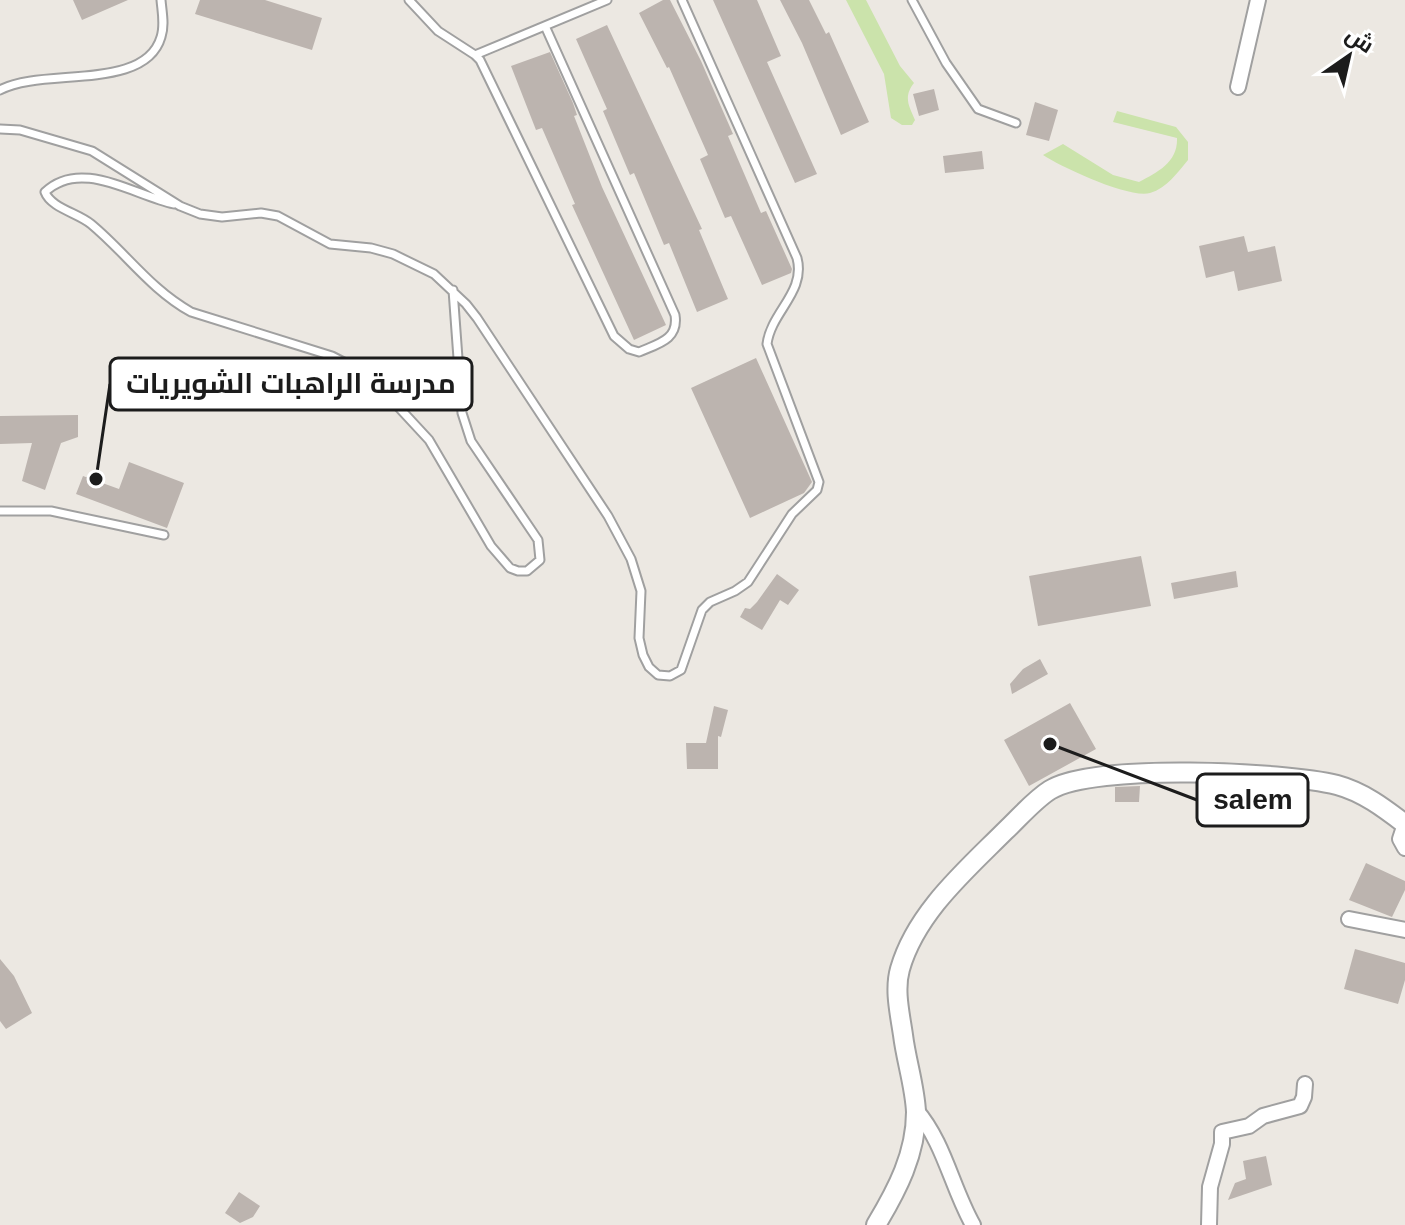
<svg xmlns="http://www.w3.org/2000/svg" width="1405" height="1225" font-family="Arial,Cairo,sans-serif">
<style>
.grass{fill:#cbe3ab}
.building{fill:#bcb4af}
.lines{fill:none;stroke-linecap:round;stroke-linejoin:round}
.service-casing{stroke:#a0a0a0;stroke-width:11}
.minor-casing{stroke:#a0a0a0;stroke-width:18}
.tertiary-casing{stroke:#a0a0a0;stroke-width:22}
.service{stroke:#fff;stroke-width:7}
.minor{stroke:#fff;stroke-width:14}
.tertiary{stroke:#fff;stroke-width:18}
.leader{fill:none;stroke:#1c1c1c;stroke-width:3}
.callout-dot{fill:#1c1c1c;stroke:#fff;stroke-width:3}
.callout{fill:#fff;stroke:#1c1c1c;stroke-width:3}
.callout-label{font-size:28px;text-anchor:middle;font-weight:bold;fill:#1c1c1c}
</style>
<rect width="100%" height="100%" fill="#ece8e2"/>
<path class="grass" d="M846,0H866L900,66L914,83C903,97 909,106 915,120L912,125H902L891,118L884,74Z
M1117,111L1176,127L1188,142V160C1177,173 1167,188 1150,193C1130,199 1061,167 1043,155L1063,144L1113,175L1139,182C1158,172 1178,162 1177,138L1113,122Z"/>
<path class="building" d="M73,0H128L82,20Z
M200,0H265L322,18L312,50L195,14Z
M663,0H670L701,61L733,134L728,136L761,213L766,211L792,269L791,273L762,285L731,216L725,218L700,159L708,155L669,67L667,68L639,13Z
M713,0H757L781,56L767,62L817,174L795,183Z
M780,0H809L826,34L829,32L869,122L841,135L802,43Z
M607,25L702,229L699,230L728,299L697,312L669,243L664,245L634,173L630,175L603,111L607,109L576,39Z
M550,52L573,103L577,115L574,116L602,187L666,325L634,340L572,205L575,204L542,128L536,130L511,66Z
M934,89L939,110L919,116L913,94Z
M1035,102L1058,110L1049,141L1026,135Z
M982,151L984,169L945,173L943,156Z
M1244,236L1248,252L1275,246L1282,281L1238,291L1234,271L1206,278L1199,246Z
M756,358L812,482L804,493L750,518L691,388Z
M78,415V437L61,443L45,490L22,481L32,443L0,444V416Z
M129,462L184,483L167,528L76,494L83,476L119,489Z
M1141,556L1151,606L1038,626L1029,576Z
M1236,571L1238,587L1174,599L1171,583Z
M777,574L799,590L788,605L780,600L762,630L740,617L745,608L750,609L757,602Z
M1040,659L1048,674L1012,694L1010,684L1023,669Z
M1070,703L1096,749L1029,786L1004,740Z
M714,706L728,710L721,737L718,736V769H687L686,743H706Z
M1140,786L1139,802H1115V787Z
M1366,863L1405,881V890L1392,917L1349,900Z
M1355,949L1405,963V980L1398,1004L1344,989Z
M0,959L14,976L32,1013L6,1029L0,1021Z
M1266,1156L1272,1185L1228,1200L1235,1183L1246,1179L1243,1161Z
M239,1192L260,1206L253,1217L240,1223L225,1213Z"/>
<g class="lines">
<defs>
<path id="service" d="M409,0L438,31L475,55L480,60L614,336L629,349L639,352C657,344 679,340 675,315L545,26
M912,0L946,63L978,109L1016,123
M475,55L607,0
M0,90C42,67 145,92 161,37C165,25 162,12 161,0
M0,129L20,130L92,151L180,206L200,214L222,217L261,213L278,216L330,244L371,248L393,254L434,274L466,304L477,318L608,516L631,559L641,591L639,638L643,655L649,667L658,675L670,676L681,670L702,610L710,602L735,591L748,582L792,514L817,490L819,482L767,344C771,312 806,292 797,258L682,0
M174,204C133,195 81,158 45,192C51,208 78,213 91,224C126,253 150,289 191,312L332,356L361,371L379,386L429,440L491,546L510,568L518,571H527L540,560L538,540L471,441L462,413L453,290
M0,511H51L164,535"/>
<path id="minor" d="M1238,87L1258,0
M1405,824L1400,839L1405,848
M1349,919L1405,930
M916,1110C944,1142 952,1188 973,1225
M1209,1225L1210,1187L1222,1144V1132L1249,1126L1263,1116L1300,1106L1304,1097L1305,1084"/>
<path id="tertiary" d="M876,1225C897,1190 916,1154 916,1112C915,1087 906,1060 903,1035C900,1014 894,990 900,969C916,913 965,871 1005,831C1019,818 1034,800 1050,790C1093,763 1285,772 1337,785C1363,792 1384,808 1405,824"/>
</defs>
<use href="#service" class="service-casing"/>
<use href="#minor" class="minor-casing"/>
<use href="#tertiary" class="tertiary-casing"/>
<use href="#service" class="service"/>
<use href="#minor" class="minor"/>
<use href="#tertiary" class="tertiary"/>
</g>
<path class="leader" d="M96 479L110 384M1050 744L1197 800"/>
<g class="callout-dot">
<circle cx="96" cy="479" r="8"/>
<circle cx="1050" cy="744" r="8"/>
</g>
<g class="callout">
<rect x="110" y="358" width="362" height="52" rx="8"/>
<rect x="1197" y="774" width="111" height="52" rx="8"/>
</g>
<g class="callout-label">
<text x="291" y="393">مدرسة الراهبات الشويريات</text>
<text x="1253" y="809">salem</text>
</g>
<g transform="translate(1349 56) rotate(34)" stroke="#ffffff" stroke-width="6" paint-order="stroke">
<path d="M0-6L14 30L0 20L-14 30Z" fill="#1c1c1c"/>
<text y="-12" font-size="22" font-weight="bold" text-anchor="middle" fill="#1c1c1c">ش</text>
</g>
</svg>
